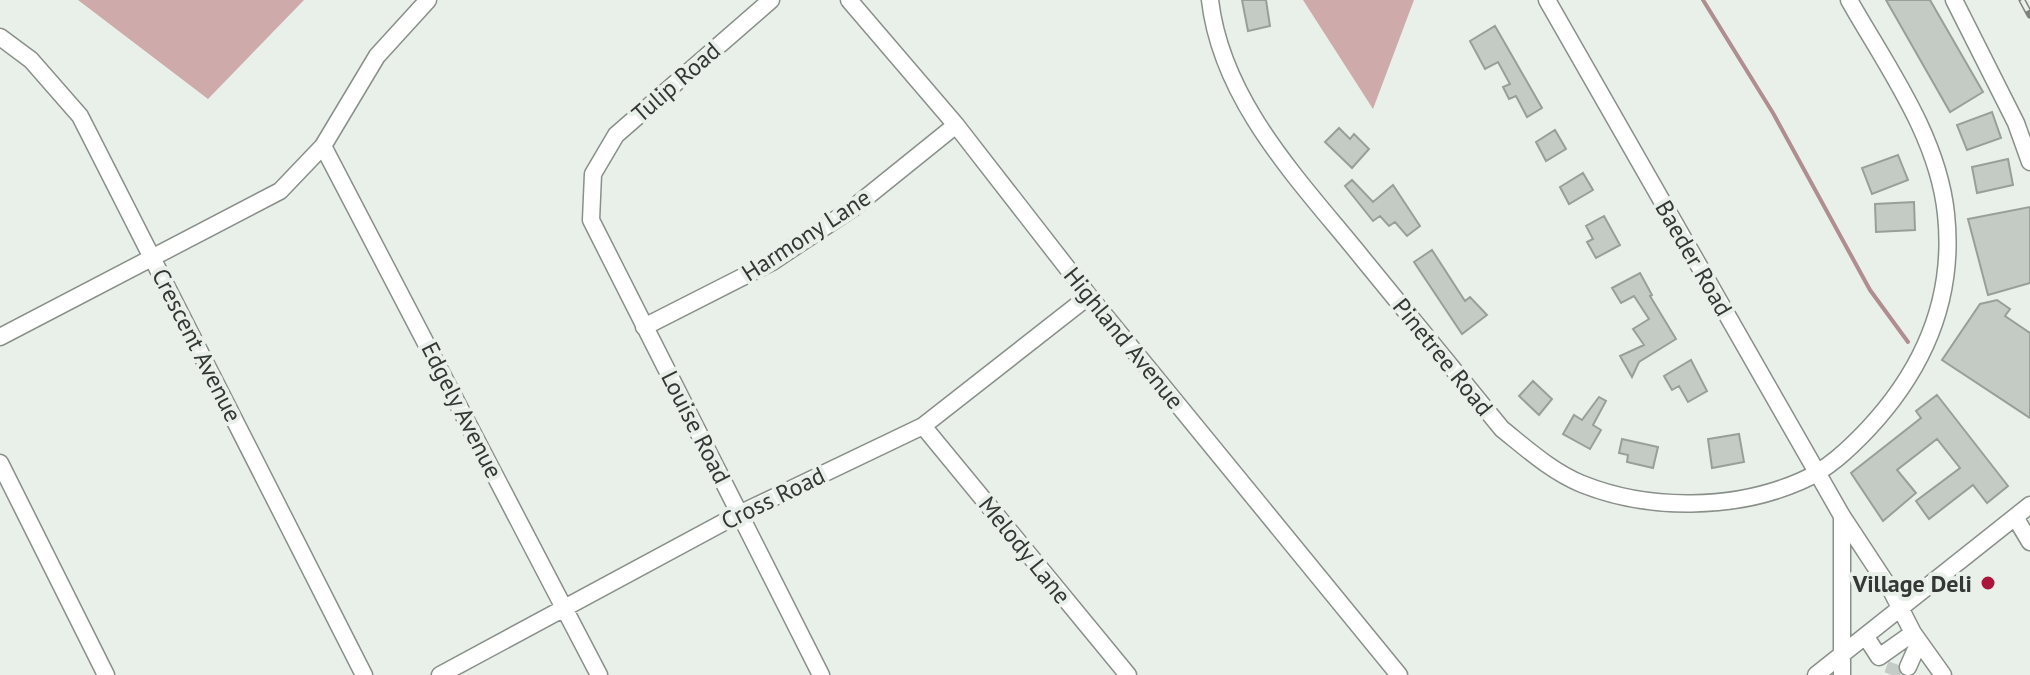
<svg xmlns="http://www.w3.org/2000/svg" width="2030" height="675" font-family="'PT Sans',sans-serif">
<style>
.forest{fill:#ceaaab}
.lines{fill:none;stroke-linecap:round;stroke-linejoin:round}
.stream{stroke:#b08d8f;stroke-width:4}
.building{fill:#c4cbc4;stroke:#989f99;stroke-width:2}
.minor-tunnel{stroke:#c5cbc6;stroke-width:16;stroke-dasharray:16 8;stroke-linecap:butt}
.minor-casing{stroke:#898f89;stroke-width:19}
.minor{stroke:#fff;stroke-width:16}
.rail-casing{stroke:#808481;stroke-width:7}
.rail{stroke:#e9f0ea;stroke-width:4;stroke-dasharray:12;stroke-linecap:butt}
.poi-dot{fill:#ab153b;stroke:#e9f0ea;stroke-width:3}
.labels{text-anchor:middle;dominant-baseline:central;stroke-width:8;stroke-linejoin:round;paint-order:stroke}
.street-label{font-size:24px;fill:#343735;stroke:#e9f0ea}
.poi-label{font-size:24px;font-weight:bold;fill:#343735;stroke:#e9f0ea;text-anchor:end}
</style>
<rect width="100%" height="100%" fill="#e9f0ea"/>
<path class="forest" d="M78,0H304L208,99Z
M1303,0H1414L1373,109Z"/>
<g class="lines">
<path class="stream" d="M1703,0L1773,113L1870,290L1908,342"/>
</g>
<path class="building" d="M1242,0H1266L1270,26L1248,31Z
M1886,0H1930L1983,92L1950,112Z
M1495,26L1542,108L1527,117L1516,96L1509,99L1503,87L1510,84L1498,62L1485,69L1470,41Z
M1992,112L2001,138L1967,150L1957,125Z
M1339,128L1350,139L1354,134L1369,149L1352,168L1325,142Z
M1555,130L1566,149L1546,161L1536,142Z
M1898,155L1908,180L1872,194L1862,168Z
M2008,159L2013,185L1977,193L1972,167Z
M1583,173L1593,190L1569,204L1560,187Z
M1352,180L1373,202L1393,185L1420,226L1407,236L1395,222L1389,226L1380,216L1373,221L1345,186Z
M1914,202L1915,230L1876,232L1875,204Z
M2030,207V283L1988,295L1968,219Z
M1604,216L1620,245L1596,258L1587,242L1593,239L1586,226Z
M1432,250L1465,301L1470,297L1487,315L1462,334L1414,262Z
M1640,273L1652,295L1650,296L1676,339L1639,362L1632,377L1620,356L1644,345L1633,329L1649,319L1634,296L1621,303L1612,288Z
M1997,300L2010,309L2005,316L2030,333V418L1942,360L1980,304Z
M1691,360L1707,391L1688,402L1679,386L1672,390L1664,376Z
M1533,381L1552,399L1539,415L1519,396Z
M1937,395L2008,486L1987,503L1973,485L1929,519L1916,501L1960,468L1937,439L1897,470L1916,493L1883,521L1851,473L1921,418L1916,411Z
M1599,397L1606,401L1593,425L1601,430L1590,449L1563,434L1574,415L1582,420Z
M1739,434L1744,462L1712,468L1708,439Z
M1622,439L1658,447L1653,468L1627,462L1628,455L1619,453Z"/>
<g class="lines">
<path class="minor-tunnel" d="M1892,675L1896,664"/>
<defs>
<path id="minor" d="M771,0L616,135L593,174L591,220L821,675
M849,0L956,125L1089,296L1399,675
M1210,0C1222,103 1301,182 1363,259C1409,315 1455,372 1502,429C1527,449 1551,471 1582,484C1649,511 1735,510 1801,481C1827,470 1849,449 1868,429C1924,369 1955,298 1946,214C1938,136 1887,67 1849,0
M1547,0L1842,516L1892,592L1913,633L1879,657L1866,637
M1954,0L2016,123L2030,162
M0,37L31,60L80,116L364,675
M323,146L599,675
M644,327L772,262L853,208L956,125
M0,337L280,191L323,146L377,56L428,0
M923,426L1128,675
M0,463L106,675
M2015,517L2030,542
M1913,633L1943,675
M1908,667L1919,642
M440,675L739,514L923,426L1089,296
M1816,675L2030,505
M1842,675V518"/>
</defs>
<use href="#minor" class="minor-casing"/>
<use href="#minor" class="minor"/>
<defs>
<path id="rail" d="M2022,0L2030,15"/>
</defs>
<use href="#rail" class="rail-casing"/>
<use href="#rail" class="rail"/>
</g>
<circle class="poi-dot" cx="1988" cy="583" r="8"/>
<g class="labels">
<g class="street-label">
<text transform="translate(676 82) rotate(-41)">Tulip Road</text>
<text transform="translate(806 235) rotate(-33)">Harmony Lane</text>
<text transform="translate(1694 258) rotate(60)">Baeder Road</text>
<text transform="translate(1124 338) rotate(51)">Highland Avenue</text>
<text transform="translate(197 345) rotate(63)">Crescent Avenue</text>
<text transform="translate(1443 357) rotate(51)">Pinetree Road</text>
<text transform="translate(462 410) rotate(63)">Edgely Avenue</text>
<text transform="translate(696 427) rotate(63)">Louise Road</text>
<text transform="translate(773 498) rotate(-26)">Cross Road</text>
<text transform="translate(1025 550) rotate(51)">Melody Lane</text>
</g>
<g class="poi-label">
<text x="1972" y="583">Village Deli</text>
</g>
</g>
</svg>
